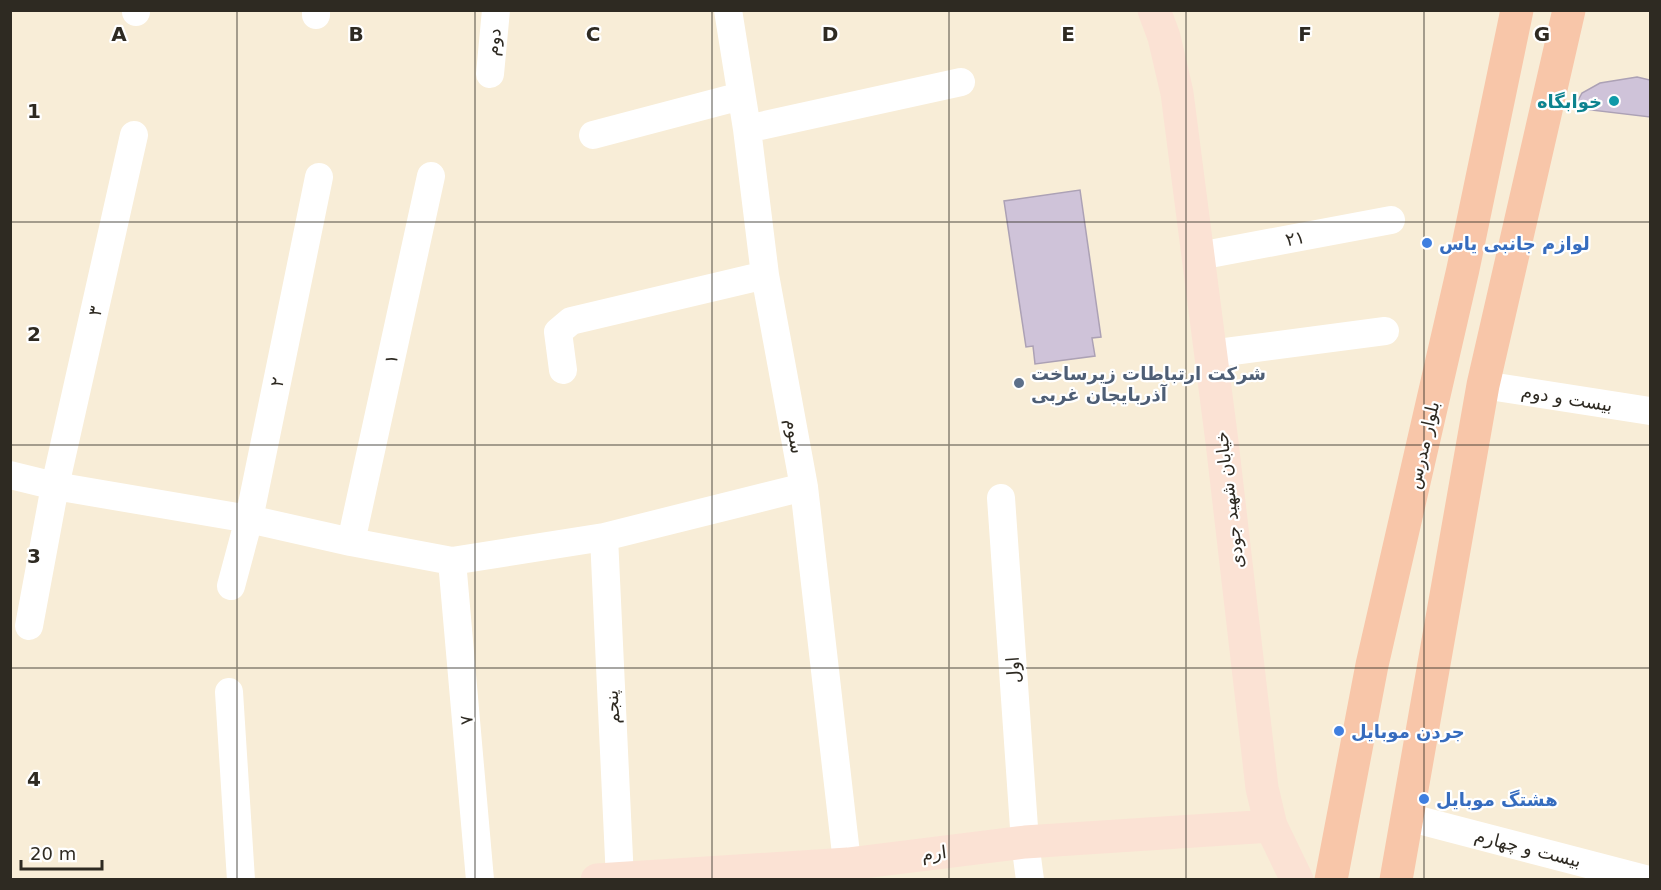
<svg xmlns="http://www.w3.org/2000/svg" width="1661" height="890" font-family="'DejaVu Sans','Noto Sans Arabic',sans-serif">
<style>
.building{fill:#cfc3d9;stroke:#aca1b5;stroke-width:1.5}
.lines{fill:none;stroke-linecap:round;stroke-linejoin:round}
.street{stroke:#fff;stroke-width:28}
.secondary{stroke:#fbe2d4;stroke-width:33}
.primary{stroke:#f8c6a9;stroke-width:33}
.grid{fill:none;stroke:#2e2a22;stroke-width:1.5;stroke-opacity:0.55}
.culture-dot{fill:#0f9aa8;stroke:#fff;stroke-width:2}
.shop-dot{fill:#3f7fe0;stroke:#fff;stroke-width:2}
.service-dot{fill:#5c6f8a;stroke:#fff;stroke-width:2}
.labels{text-anchor:middle;dominant-baseline:central;stroke-width:4.5;stroke-linejoin:round;paint-order:stroke}
.street-label{font-size:18px;fill:#2e2a22;stroke:#fff}
.culture-label{font-size:18px;font-weight:bold;fill:#0d838f;stroke:#fff;text-anchor:end}
.shop-label{font-size:18px;font-weight:bold;fill:#366cbe;stroke:#fff;text-anchor:start}
.service-label{font-size:18px;font-weight:bold;fill:#4e5e75;stroke:#fff;text-anchor:start}
.grid-label{font-size:20px;text-anchor:middle;font-weight:bold;fill:#2e2a22;stroke:#fff;stroke-width:4.5;stroke-linejoin:round;paint-order:stroke}
</style>
<rect width="100%" height="100%" fill="#f8edd7"/>
<path class="building" d="M1637,77L1650,80V117L1574,108L1582,93L1600,83Z
M1080,190L1101,337L1092,338L1095,356L1035,364L1033,346L1026,347L1004,201Z"/>
<g class="lines">
<path class="street" d="M728,10L747,129L765,275L804,487L849,880
M136,12V10
M316,15V10
M490,74L496,10
M747,129L961,82
M593,135L741,96
M1199,256L1391,220
M1210,354L1385,331
M563,370L558,332L571,321L765,275
M1483,385L1650,411
M10,475L55,486L249,519L351,542L452,561L604,537L804,487
M1001,498L1025,842L1030,880
M604,537L620,880
M351,542L431,176
M452,561L480,880
M231,586L249,519L319,177
M29,626L55,486L134,135
M229,692L241,880
M1407,817L1649,880"/>
<path class="secondary" d="M1154,10L1164,37L1177,93L1222,442L1262,788L1271,826L1297,880
M597,880L848,864L1025,842L1271,826"/>
<path class="primary" d="M1331,880L1372,665L1463,269L1517,10
M1396,880L1483,385L1569,10"/>
</g>
<path class="grid" d="M237,10V880M475,10V880M712,10V880M949,10V880M1186,10V880M1424,10V880M10,222H1650M10,445H1650M10,668H1650"/>
<circle class="culture-dot" cx="1614" cy="101" r="6"/>
<g class="shop-dot">
<circle cx="1427" cy="243" r="6"/>
<circle cx="1339" cy="731" r="6"/>
<circle cx="1424" cy="799" r="6"/>
</g>
<circle class="service-dot" cx="1019" cy="383" r="6"/>
<g class="labels">
<g class="street-label">
<text transform="translate(493 42) rotate(-84)">دوم</text>
<text transform="translate(1295 238) rotate(-11)">۲۱</text>
<text transform="translate(95 311) rotate(-77)">۳</text>
<text transform="translate(391 359) rotate(-78)">۱</text>
<text transform="translate(277 382) rotate(-78)">۲</text>
<text transform="translate(1567 398) rotate(9)">بیست و دوم</text>
<text transform="translate(795 436) rotate(80)">سوم</text>
<text transform="translate(1423 445) rotate(-77)">بلوار مدرس</text>
<text transform="translate(1229 500) rotate(-97)">خیابان شهید جودی</text>
<text transform="translate(1013 670) rotate(-94)">اول</text>
<text transform="translate(612 707) rotate(-93)">پنجم</text>
<text transform="translate(466 720) rotate(-95)">۷</text>
<text transform="translate(1528 848) rotate(14)">بیست و چهارم</text>
<text transform="translate(934 853) rotate(-7)">ارم</text>
</g>
<g class="culture-label">
<text x="1602" y="101">خوابگاه</text>
</g>
<g class="shop-label">
<text x="1439" y="243">لوازم جانبی یاس</text>
<text x="1351" y="731">جردن موبایل</text>
<text x="1436" y="799">هشتگ موبایل</text>
</g>
<g class="service-label">
<text x="1031" y="373">شرکت ارتباطات زیرساخت<tspan x="1031" dy="21">آذربایجان غربی</tspan></text>
</g>
</g>
<g class="grid-label">
<text x="119" y="41">A</text>
<text x="356" y="41">B</text>
<text x="593" y="41">C</text>
<text x="830" y="41">D</text>
<text x="1068" y="41">E</text>
<text x="1305" y="41">F</text>
<text x="1542" y="41">G</text>
<text x="34" y="118">1</text>
<text x="34" y="341">2</text>
<text x="34" y="563">3</text>
<text x="34" y="786">4</text>
</g>
<rect width="1661" height="890" fill="none" stroke="#2e2a22" stroke-width="24"/>
<path d="M21 860v9h81v-9" fill="none" stroke="#2e2a22" stroke-width="3"/>
<text x="30" y="860" font-size="18" fill="#2e2a22" stroke="#ffffff" stroke-width="4.5" paint-order="stroke">20 m</text>
</svg>
